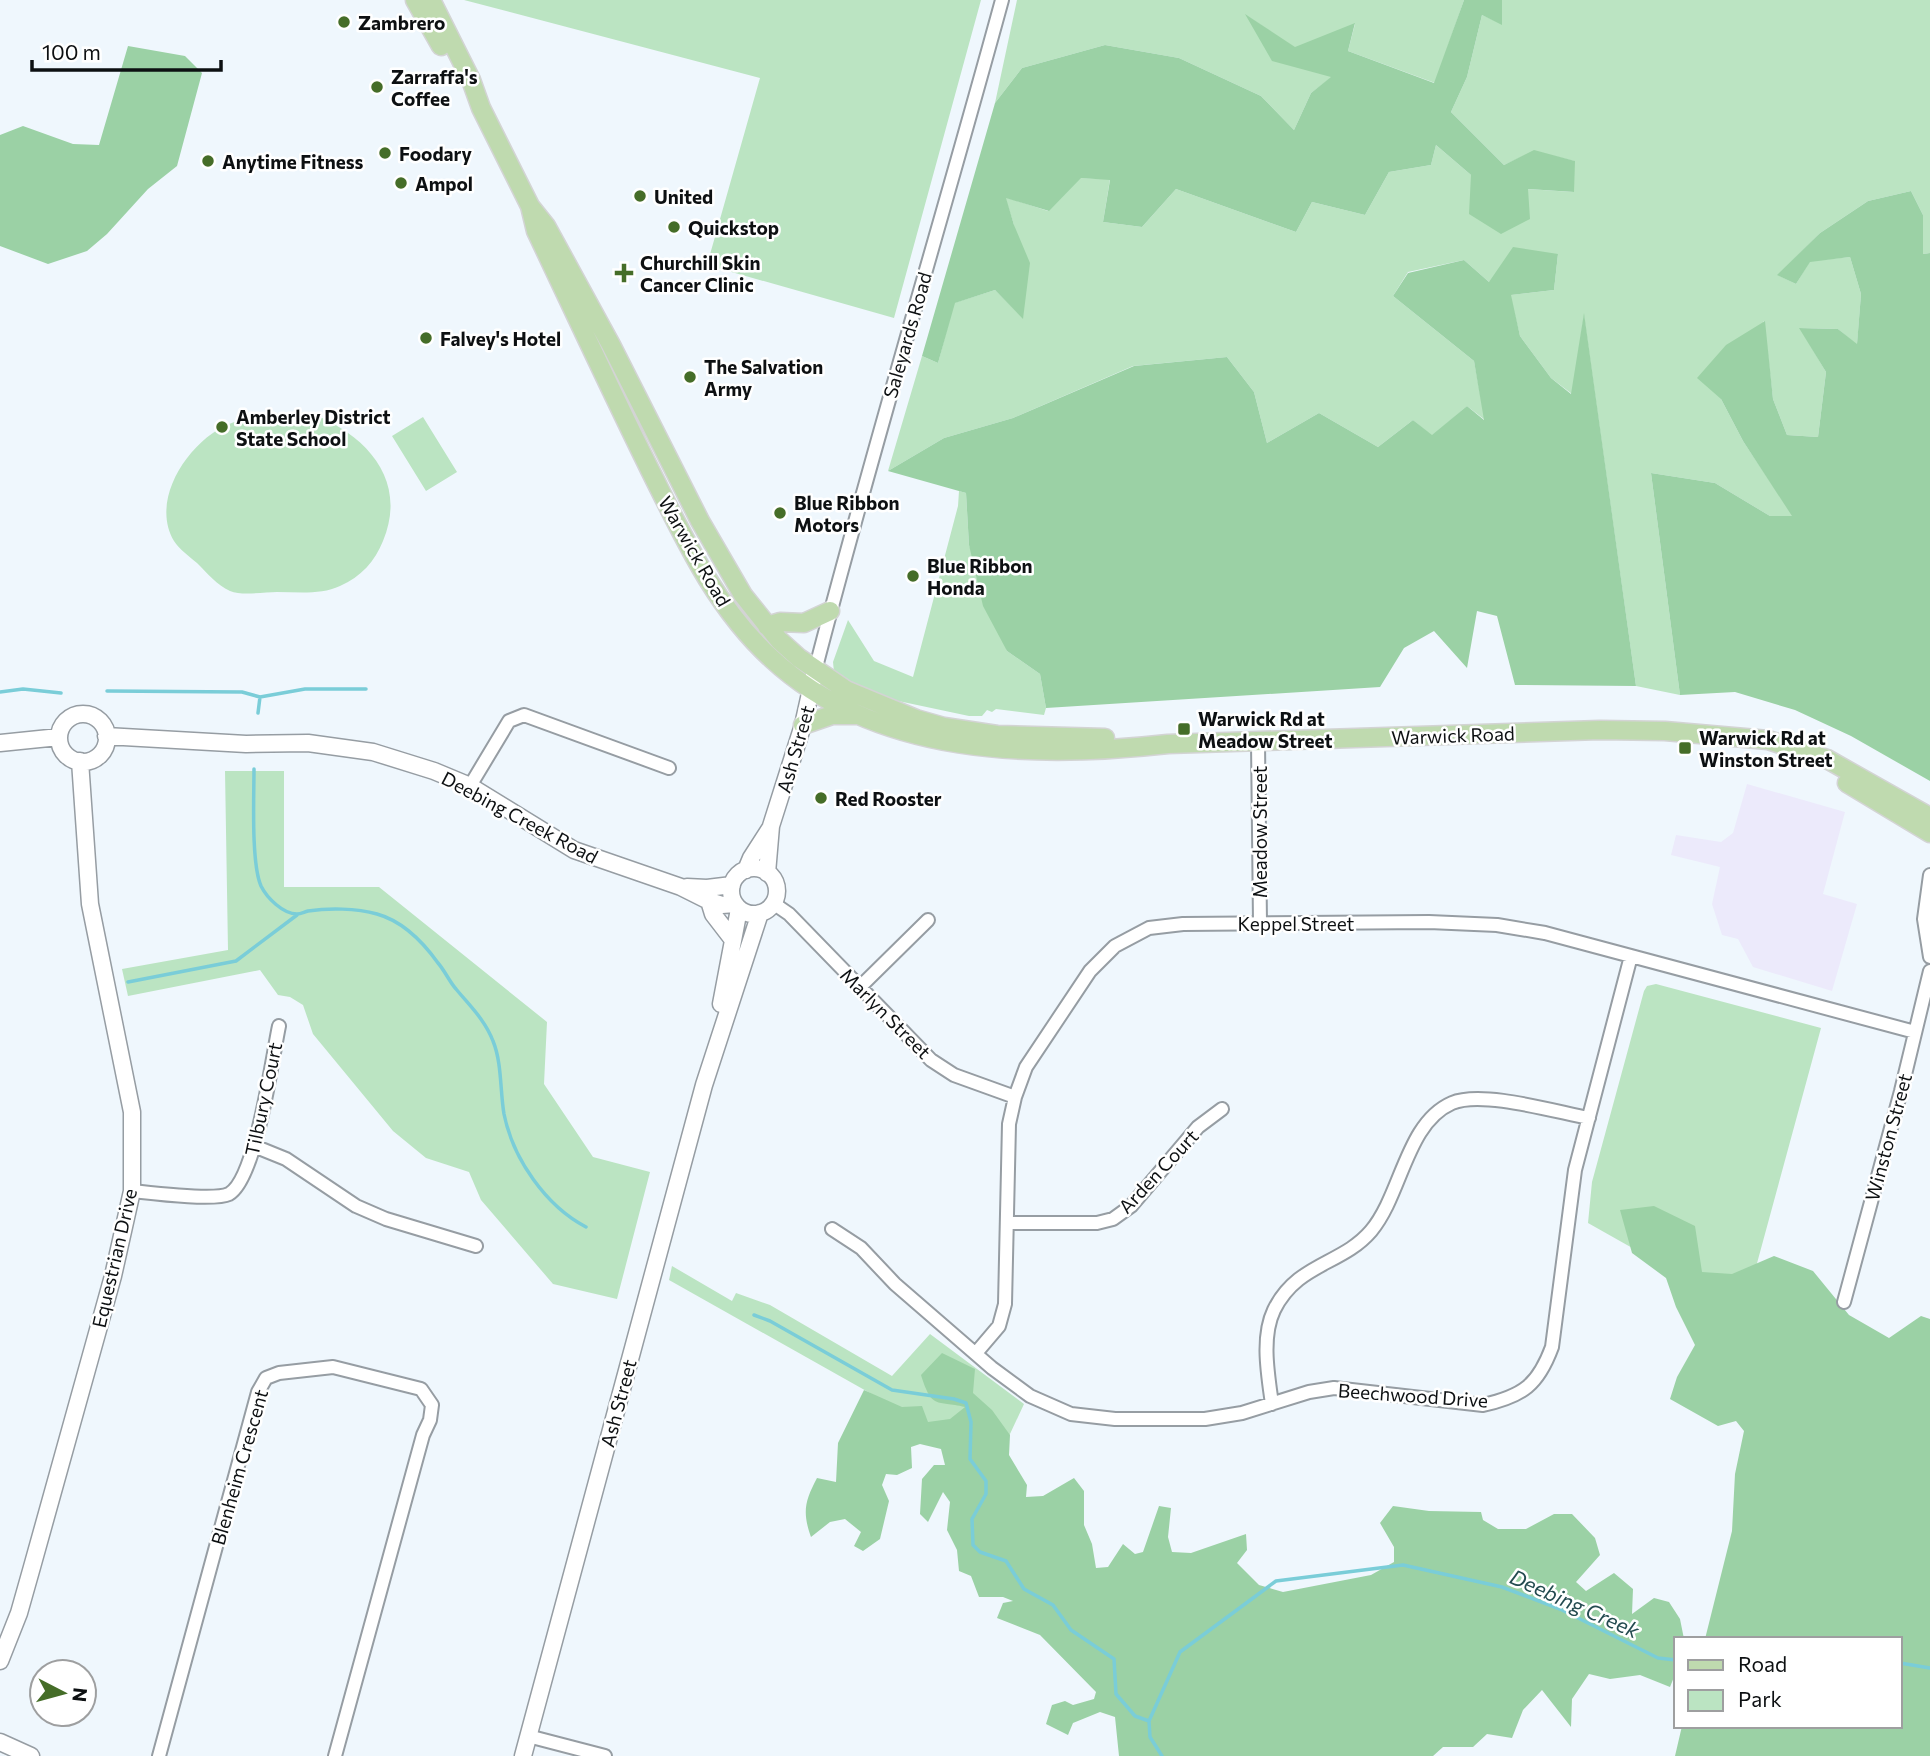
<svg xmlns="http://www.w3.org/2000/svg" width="1930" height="1756" font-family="Commissioner,sans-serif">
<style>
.industrial{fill:#eceafb}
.green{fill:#bbe4c2}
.forest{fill:#9bd1a5}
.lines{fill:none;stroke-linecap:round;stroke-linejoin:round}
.stream{stroke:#7acdd8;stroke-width:3.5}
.street-casing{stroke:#969da3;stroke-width:16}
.secondary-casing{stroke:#969da3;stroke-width:19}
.primary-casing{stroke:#d3d4d4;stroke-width:21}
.street{stroke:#fff;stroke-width:12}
.secondary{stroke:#fff;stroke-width:16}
.primary{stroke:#bfdaaf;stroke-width:18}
.poi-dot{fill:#456d28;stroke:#fff;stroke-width:2.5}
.labels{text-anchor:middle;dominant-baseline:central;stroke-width:5;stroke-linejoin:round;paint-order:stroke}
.poi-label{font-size:19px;font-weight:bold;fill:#0d1012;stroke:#fff;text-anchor:start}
.street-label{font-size:19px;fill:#0d1012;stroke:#fff}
.water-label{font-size:21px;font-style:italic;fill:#244b50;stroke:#fff}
</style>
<rect width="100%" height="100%" fill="#eff7fd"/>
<path class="industrial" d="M1747,784L1845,812L1823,894L1857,904L1832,991L1753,967L1738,939L1722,935L1712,904L1720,867L1671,855L1676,835L1721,842L1733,833Z"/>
<path class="green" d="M464,0H981L894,318L707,265L760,78Z
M1017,0H1464L1435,83L1348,51L1355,24L1295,48L1246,15L1332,77L1311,93L1294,130L1261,96L1179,58L1105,45L1022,68L995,103Z
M1502,0H1930V253L1923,254V215L1911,191L1868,201L1820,233L1778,275L1796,284L1810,261L1850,257L1861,294L1857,345L1838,329L1800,328L1826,372L1818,437L1787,435L1773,399L1764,321L1721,399L1743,441L1793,516H1770L1715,483L1651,473L1680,695L1636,686L1584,316L1572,394L1551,378L1520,336L1510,295L1554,290L1558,254L1489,282L1464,260L1408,272L1393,296L1474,361L1485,420L1467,406L1432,436L1413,420L1378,447L1319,413L1267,443L1254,392L1227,357L1133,366L1013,418L944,438L888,471L922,356L938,363L954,303L995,290L1023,318L1014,225L1005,197L1048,211L1080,178L1110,179L1103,222L1142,227L1176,189L1296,232L1312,202L1365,215L1389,172L1431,165L1436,145L1471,175L1527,189L1573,192L1574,161L1534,151L1504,165L1451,112L1467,77L1482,15L1502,24Z
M308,412C364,433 409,478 383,541C375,561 361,577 340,586C321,595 298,592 277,592C264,592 242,596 230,591C217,585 207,573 197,563C190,557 179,549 174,541C149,499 190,440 229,424C255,413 281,414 308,412Z
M423,417L457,472L426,491L392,436Z
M959,491L966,493L969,545L1007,651L1040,674L1046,708L1044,715L996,709L992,712L987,710L982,716H969L870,695L834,672L833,662L848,620L874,661L913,677L958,506Z
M225,771H284V887H379L547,1022L544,1084L593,1157L650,1172L617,1299L553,1284L481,1200L469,1172L426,1158L393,1131L313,1034L303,1005L290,997L278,995L260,970L128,996L122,969L228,950Z
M1656,984L1821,1028L1744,1311L1588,1223L1592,1182L1644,991L1647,986Z
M672,1266L732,1301L736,1293L770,1305L892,1376L930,1334L1024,1404L996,1464L669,1280Z"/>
<path class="forest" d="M1464,0H1502V25L1482,15L1467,77L1451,112L1504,165L1534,150L1575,161L1574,192L1528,189L1530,219L1501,234L1469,214L1471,175L1436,145L1431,165L1389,172L1365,215L1312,202L1296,232L1176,189L1142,227L1103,222L1110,180L1081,178L1049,211L1006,198L1014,225L1030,263L1023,319L995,290L955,303L938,363L922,356L995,103L1022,68L1105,45L1179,58L1261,96L1294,130L1311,93L1331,77L1272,61L1245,14L1295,47L1355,23L1348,51L1434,83Z
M128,46L185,56L202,73L177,166L148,189L107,234L87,251L48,264L0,246V135L23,126L73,144L99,145Z
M1911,191L1923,215V254L1930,253V781L1851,736L1795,710L1735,692L1680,695L1651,473L1715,483L1770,516H1792L1743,441L1721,399L1697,378L1726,345L1765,321L1773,399L1787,435L1818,437L1826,372L1799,328L1838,329L1857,344L1861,294L1850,257L1810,262L1796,284L1777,275L1820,233L1868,201Z
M1513,247L1558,254L1554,290L1511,295L1520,336L1551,378L1571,394L1584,313L1636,686L1515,685L1497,616L1477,611L1467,668L1434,631L1404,648L1380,687L1046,708L1040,674L1007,651L983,606L969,545L966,493L888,471L944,438L1013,418L1134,366L1227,357L1254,392L1267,443L1319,413L1378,447L1413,420L1432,435L1467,406L1484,420L1474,361L1393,296L1408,273L1464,260L1489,282Z
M1654,1206L1695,1226L1702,1272L1732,1274L1774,1256L1813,1271L1849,1315L1889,1338L1921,1316L1930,1319V1756H1675L1682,1726H1900V1639H1705L1732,1531L1735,1474L1744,1431L1736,1421L1718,1426L1670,1399L1677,1377L1695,1345L1676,1307L1666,1278L1632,1253L1620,1210Z
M942,1353L975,1369L973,1393L992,1410L1010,1435L1009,1455L1027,1485L1026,1497L1043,1496L1074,1478L1084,1491V1525L1092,1544L1096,1568L1108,1567L1123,1544L1135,1554L1143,1552L1159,1506L1171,1508L1168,1537L1172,1552L1191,1553L1246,1534L1247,1550L1237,1563L1259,1585L1283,1592L1371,1575L1394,1562V1547L1380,1523L1393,1506L1429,1511L1481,1512L1483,1520L1498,1529H1526L1554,1514H1572L1595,1538L1600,1555L1576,1582L1586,1591L1614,1573L1633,1589L1632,1614L1654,1598L1669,1602L1680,1619L1684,1639H1676V1672L1670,1687L1640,1675L1610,1679L1589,1674L1572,1699L1571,1727L1542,1690L1523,1710L1512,1738L1487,1734L1473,1747H1443L1433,1756H1119L1115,1717L1100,1712L1073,1723L1068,1735L1046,1724L1052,1705L1065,1701L1073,1705L1094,1699L1096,1692L1040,1635L997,1618L1003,1603L1013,1601L1003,1597H979L971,1576L959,1571L957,1550L947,1530L950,1502L943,1492L928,1522L920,1514L922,1479L934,1465H945L941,1449L920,1444L911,1447L912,1468L897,1475L886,1474L882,1485L889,1501L880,1539L863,1551L854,1546L861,1532L845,1519L830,1522L811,1537C802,1512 805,1501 817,1478L836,1482L838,1443L864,1390L902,1407L922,1406L928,1422L950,1419L965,1407C936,1400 932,1410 921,1375Z"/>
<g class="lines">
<path class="stream" d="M107,691L242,692L260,697L305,689H366
M0,692L23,689L61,693
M258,713L260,697
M254,769C254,796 251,863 261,886C267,898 283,914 297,914C301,914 304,912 308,911C328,908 356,908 377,914C402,921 423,942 438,963C445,971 449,981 456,989C470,1006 485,1020 493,1041C502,1063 500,1091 504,1114C513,1159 546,1206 586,1227
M128,982L236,961L297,915
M754,1315L770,1321L892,1390L954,1399L966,1403L971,1422L970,1459L986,1481V1494L972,1519L973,1545L980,1552L1006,1561L1024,1589L1053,1605L1071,1630L1114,1659L1116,1694L1135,1716L1149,1721
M1900,1663L1930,1668
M1162,1756L1150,1737L1149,1721L1180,1652L1276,1581L1403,1565L1502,1587L1560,1609L1658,1658L1676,1660"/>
<defs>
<path id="street" d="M815,671C873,446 941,224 1002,0
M1258,742L1260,922
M470,786L509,721L524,715L669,768
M1930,875L1924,919L1930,957
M773,903L789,914L931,1060L954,1075L1015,1097
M860,987L928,920
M254,1146L286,1159L356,1206L386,1219L476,1246
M132,1191C151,1193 214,1201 229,1194C256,1179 272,1059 279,1026
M1007,1223H1097L1113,1219L1131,1206L1198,1127L1222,1109
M832,1229L861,1248L895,1284L992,1368L1030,1396L1071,1414L1115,1419H1205L1242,1413L1309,1392L1334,1388L1483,1405C1523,1396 1538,1385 1552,1347L1575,1170L1631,956
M1844,1302L1901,1091L1930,971
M976,1353L999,1326L1005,1304L1009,1124L1015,1097L1026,1067L1090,971L1115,946L1149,928L1183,924L1429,922L1497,925L1545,933L1915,1032
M1272,1404C1268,1375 1261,1337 1274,1310C1297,1263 1342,1265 1371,1231C1402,1194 1406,1123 1452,1103C1482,1090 1556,1112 1589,1118
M528,1736L605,1756
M159,1756L258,1392L266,1378L279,1373L333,1367L421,1389L432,1405L430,1420L423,1435L335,1756"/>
<path id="secondary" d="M59 738a24 24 0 1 1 48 0a24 24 0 1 1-48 0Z
M106,736L246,744L308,743L373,752L434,771L470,786L574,850L681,887L709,901L722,905L735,904
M0,743L59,737
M731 891a23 23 0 1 1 46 0a23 23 0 1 1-46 0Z
M746,870L751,858L771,827
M767,873L771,826L803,725L815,671
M687,887L707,888L732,885
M709,901L713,914L733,940
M721,1004L739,909
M0,1661L19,1613L32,1567L113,1276L132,1191V1112L90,904L80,761
M0,1742L31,1756
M523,1756L704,1085L760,913"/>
<path id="primary" d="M415,0L441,46
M431,0L471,80L481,108L530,206L546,226L611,345L700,521L743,595L779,640L799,658L846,690L916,719L944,727L997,735L1105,738
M530,206L536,231L545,250C580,324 614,397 650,470C684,538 715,607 772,659C877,756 1034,759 1168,744L1600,730L1665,731L1768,740L1827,759L1930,817
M767,626L780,622L804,623L830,611
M803,725L832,715H856
M1847,783L1930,833"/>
</defs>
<use href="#street" class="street-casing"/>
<use href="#secondary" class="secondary-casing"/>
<use href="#primary" class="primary-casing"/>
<use href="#street" class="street"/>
<use href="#secondary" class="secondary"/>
<use href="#primary" class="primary"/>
</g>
<g class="poi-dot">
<circle cx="344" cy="22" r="7"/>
<circle cx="377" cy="87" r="7"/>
<circle cx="385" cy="153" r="7"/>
<circle cx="208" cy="161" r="7"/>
<circle cx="401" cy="183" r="7"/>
<circle cx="640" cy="196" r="7"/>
<circle cx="674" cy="227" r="7"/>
<path d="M620.5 262.5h7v7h7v7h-7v7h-7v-7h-7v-7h7z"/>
<circle cx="426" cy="338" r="7"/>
<circle cx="690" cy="377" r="7"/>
<circle cx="222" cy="427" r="7"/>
<circle cx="780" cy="513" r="7"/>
<circle cx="913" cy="576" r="7"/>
<rect x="1177" y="722" width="14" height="14" rx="3.5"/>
<rect x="1678" y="741" width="14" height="14" rx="3.5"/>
<circle cx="821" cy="798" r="7"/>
</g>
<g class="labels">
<g class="poi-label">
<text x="358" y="22">Zambrero</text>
<text x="391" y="76">Zarraffa's<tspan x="391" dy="22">Coffee</tspan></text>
<text x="399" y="153">Foodary</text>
<text x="222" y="161">Anytime Fitness</text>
<text x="415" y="183">Ampol</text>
<text x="654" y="196">United</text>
<text x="688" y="227">Quickstop</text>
<text x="640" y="262">Churchill Skin<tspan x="640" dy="22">Cancer Clinic</tspan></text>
<text x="440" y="338">Falvey's Hotel</text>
<text x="704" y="366">The Salvation<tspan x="704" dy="22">Army</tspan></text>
<text x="236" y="416">Amberley District<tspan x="236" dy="22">State School</tspan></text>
<text x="794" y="502">Blue Ribbon<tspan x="794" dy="22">Motors</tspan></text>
<text x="927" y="565">Blue Ribbon<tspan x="927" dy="22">Honda</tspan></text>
<text x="1198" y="718">Warwick Rd at<tspan x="1198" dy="22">Meadow Street</tspan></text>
<text x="1699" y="737">Warwick Rd at<tspan x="1699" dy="22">Winston Street</tspan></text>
<text x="835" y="798">Red Rooster</text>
</g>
<g class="street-label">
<text transform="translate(907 335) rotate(-74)">Saleyards Road</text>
<text transform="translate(695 551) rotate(60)">Warwick Road</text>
<text transform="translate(1453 735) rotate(-2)">Warwick Road</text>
<text transform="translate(795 749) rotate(-74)">Ash Street</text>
<text transform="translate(520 817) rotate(28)">Deebing Creek Road</text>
<text transform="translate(1259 832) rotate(-90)">Meadow Street</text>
<text x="1296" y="923">Keppel Street</text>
<text transform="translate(886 1013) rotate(45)">Marlyn Street</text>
<text transform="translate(263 1099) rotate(-78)">Tilbury Court</text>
<text transform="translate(1888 1137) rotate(-75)">Winston Street</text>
<text transform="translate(1158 1171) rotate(-47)">Arden Court</text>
<text transform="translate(114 1258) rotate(-77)">Equestrian Drive</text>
<text transform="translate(1413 1395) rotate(4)">Beechwood Drive</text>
<text transform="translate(618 1403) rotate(-75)">Ash Street</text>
<text transform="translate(239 1467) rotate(-74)">Blenheim Crescent</text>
</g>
<g class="water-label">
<text transform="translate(1575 1603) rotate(24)">Deebing Creek</text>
</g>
</g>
<rect x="1674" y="1637" width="228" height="91" fill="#ffffff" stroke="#9e9fa0" stroke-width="2"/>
<rect x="1688" y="1660" width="35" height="10" fill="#bfdaaf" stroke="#9e9fa0" stroke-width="2"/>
<text x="1738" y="1672" font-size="21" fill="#0d1012">Road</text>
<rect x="1688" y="1690" width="35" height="21" fill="#bbe4c2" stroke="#9e9fa0" stroke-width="2"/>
<text x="1738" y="1707" font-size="21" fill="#0d1012">Park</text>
<g transform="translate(63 1693) rotate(96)"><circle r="33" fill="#ffffff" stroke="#9e9fa0" stroke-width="2"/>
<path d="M0-5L12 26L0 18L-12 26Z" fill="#456d28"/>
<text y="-10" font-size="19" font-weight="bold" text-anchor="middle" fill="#0d1012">N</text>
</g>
<path d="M32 60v10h189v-10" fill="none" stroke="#0d1012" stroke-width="3.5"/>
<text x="42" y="60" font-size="21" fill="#0d1012" stroke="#ffffff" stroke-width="5" paint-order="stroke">100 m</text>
</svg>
